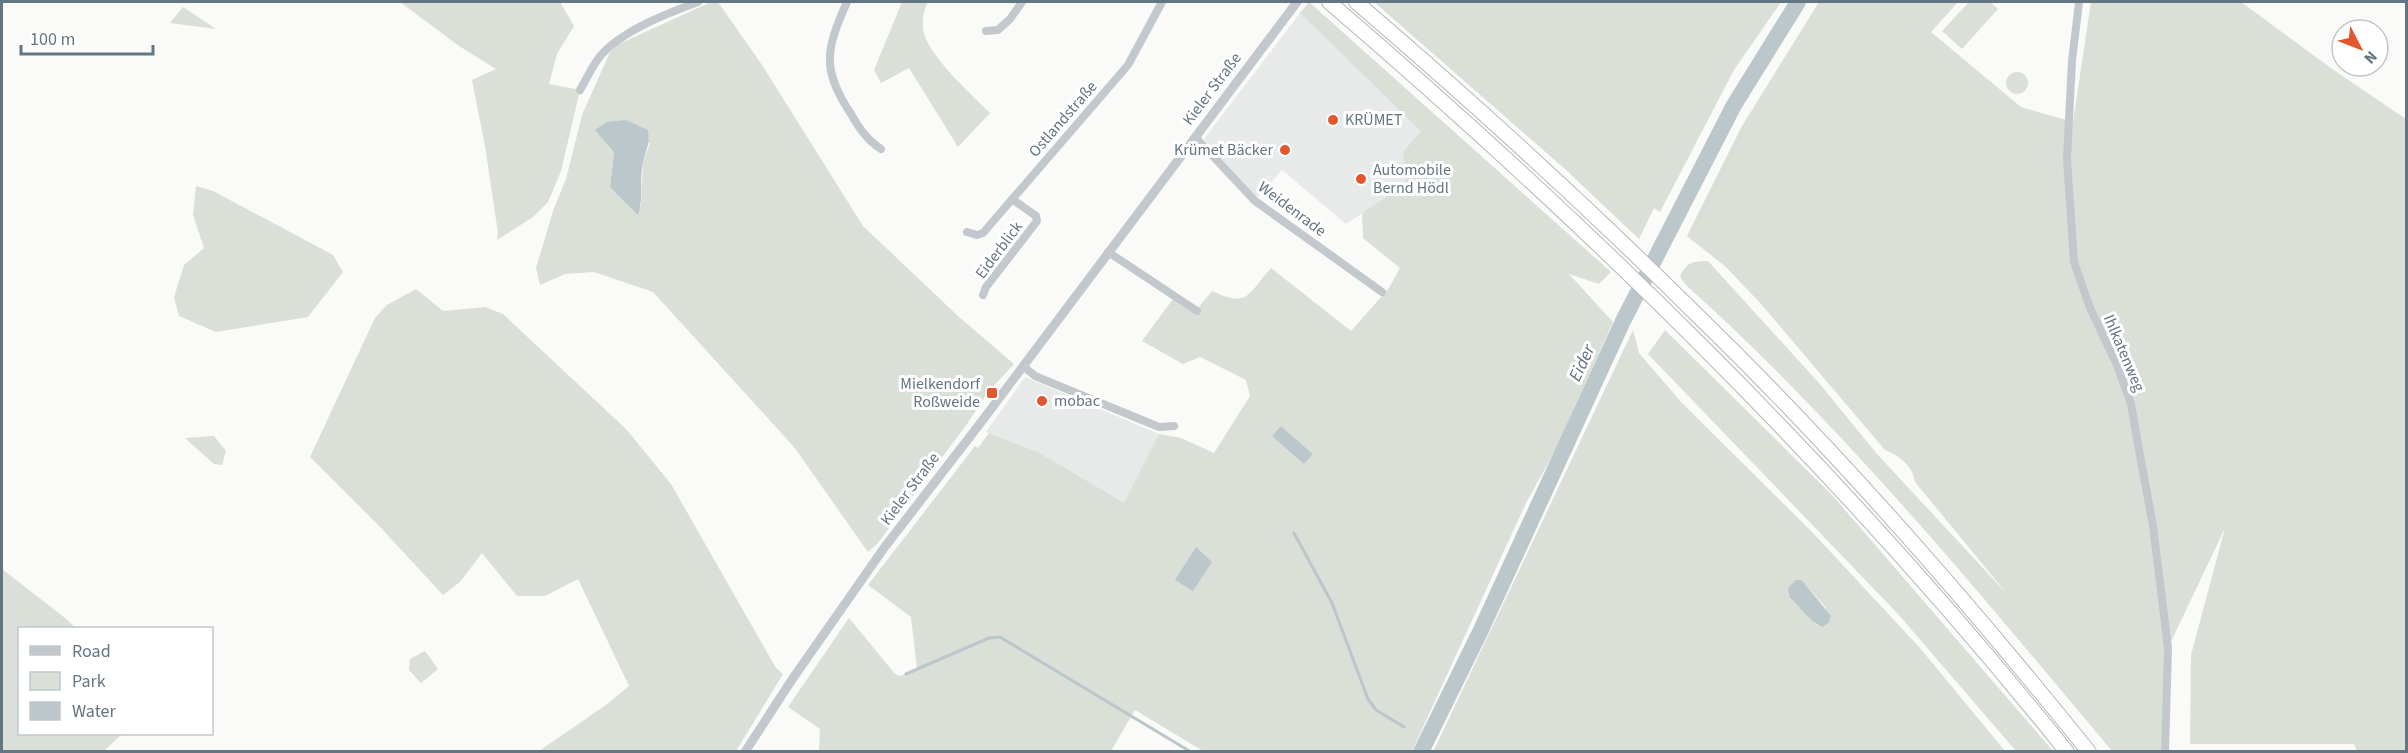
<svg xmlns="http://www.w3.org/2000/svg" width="2408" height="753" font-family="'Source Sans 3',sans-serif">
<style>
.built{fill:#e8e9e9}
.green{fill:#dadfd7;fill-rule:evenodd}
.water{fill:#bbc7cb}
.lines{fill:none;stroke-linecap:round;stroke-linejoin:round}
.stream{stroke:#bbc7cb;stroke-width:3}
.river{stroke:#bbc7cb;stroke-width:16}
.motorway-casing{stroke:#b4b9bd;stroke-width:16}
.minor{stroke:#c3c8cc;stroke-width:8}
.tertiary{stroke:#c3c8cc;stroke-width:9}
.motorway{stroke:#fff;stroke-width:14}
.poi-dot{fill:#e4572e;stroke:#fff;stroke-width:2}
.labels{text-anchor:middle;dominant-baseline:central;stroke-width:6;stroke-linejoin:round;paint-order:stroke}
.street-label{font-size:16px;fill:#657683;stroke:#fff}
.poi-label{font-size:16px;fill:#657683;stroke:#fff;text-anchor:start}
.water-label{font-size:18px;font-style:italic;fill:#60757c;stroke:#fff}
</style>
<rect width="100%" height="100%" fill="#fafaf8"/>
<path class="built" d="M1300,13L1422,131L1403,152L1406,184L1346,224L1282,170L1256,199L1237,180L1204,139Z
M1025,377L1159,434L1124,504L1038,452L986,432Z"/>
<path class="green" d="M400,2H560L574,26L557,54L549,84L580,90L561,171L548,202L533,217L497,240L498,233L485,146L472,80L496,69L459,46Z
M711,2H718L762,65L863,226L959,317L1014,364L988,392L967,424L878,543L868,552L794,447L653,292L594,272L565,274L540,285L536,268L554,208L566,179L582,115L610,52L619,44ZM650,143L643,163L641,206L610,187L614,152Z
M902,2H928C924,9 922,20 923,29C926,54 972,95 990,113L958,147L909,68L881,83L874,70Z
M1309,2L1611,272L1599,284L1569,274L1613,322L1555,451L1526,503L1412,751H1203L1135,710L1111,751H819L820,729L788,707L849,618L895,674L900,676L917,669L911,617L868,585L975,446L978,448L989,433L1038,452L1124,503L1159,434L1181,438L1214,453L1250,396L1246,380L1200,357L1183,364L1142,341L1173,299L1198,308L1212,291C1249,308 1247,295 1271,268L1351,331L1389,288L1400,268L1363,238L1362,213L1406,184L1403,152L1421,131L1300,13ZM1281,426L1312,453L1304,463L1273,436Z
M1374,2L1420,3L1422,2H1781L1734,70L1660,212L1654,208L1639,239L1565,169Z
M1819,2H1958L1931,32L2021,107L2073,122L2091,2H2241L2335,71L2406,119V751H2357L2354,744H2190L2191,655L2225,528L2168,648L2165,751H2112C1977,590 1843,426 1686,285L1680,277C1686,262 1693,261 1708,261L1819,383L1877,454L2008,595L1915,482C1912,465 1901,457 1885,450L1761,304L1726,267L1687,236L1742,126Z
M1969,2H1990L1998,9L1962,49L1942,31Z
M183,7L216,29L170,23Z
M2006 83a11 11 0 1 1 22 0a11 11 0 1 1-22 0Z
M196,186L213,191L333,255L343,272L308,317L216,332L179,316L174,297L184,265L204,248L193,215Z
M416,289L443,311L485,307L503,314L626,429L671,484L776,668L783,674L736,751H539L606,705L629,686L578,579L545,596H517L482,553L460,582L443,595L381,528L310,457L375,318L387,305Z
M1633,330L1639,353L1681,402L1813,533L1920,648L2005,751L1433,752ZM1805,584L1826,608L1818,626L1790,598Z
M1665,330L1832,495L2053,751H2016L1898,614L1648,354Z
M214,436L226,451L222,465L214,464L185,438Z
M2,569L65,618L76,628H20V734H122L104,751H2Z
M425,651L438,669L421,683L409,670L410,659Z"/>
<path class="water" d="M626,120L648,130C650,145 646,149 643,163C639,180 644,198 638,215L610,187L614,152L595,130L607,122Z
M1281,426L1313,454L1304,464L1272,436Z
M1196,547L1212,562L1193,591L1175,580Z
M1796,580H1801L1805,584L1831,616L1829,622L1823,627C1809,622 1801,607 1790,598L1788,588Z"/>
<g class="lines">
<path class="stream" d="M1294,533L1332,603L1368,699L1376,710L1404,727
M906,674L989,638L1000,637L1191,752"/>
<path class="river" d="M1421,752L1480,632L1623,321L1734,105L1798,2"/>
<defs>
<path id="motorway" d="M1329,2C1596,231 1847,477 2067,752
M1356,2C1474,103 1588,207 1698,316C1838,452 1967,600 2089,752"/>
</defs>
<use href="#motorway" class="motorway-casing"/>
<path class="minor" d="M847,2C826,49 821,69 851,114C859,128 867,140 881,149
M2079,2L2072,61L2067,159L2074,262L2090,308L2117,365L2131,404L2137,439L2153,526L2168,648L2165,752
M986,31L998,30L1010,19L1022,2
M580,90C587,78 593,64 602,54C624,30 668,13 698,2
M1195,137L1255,201L1382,292
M967,232L977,235L983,233L1128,65L1162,2
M1108,252L1197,311
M983,295L986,287L1037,221L1036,216L1012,199
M1023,366L1035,376L1159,427L1174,426"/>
<path class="tertiary" d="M745,752L791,681L884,548L982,421L1297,2"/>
<use href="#motorway" class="motorway"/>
</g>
<g class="poi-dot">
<circle cx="1333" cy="120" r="6"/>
<circle cx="1285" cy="150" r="6"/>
<circle cx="1361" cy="179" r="6"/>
<rect x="986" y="387" width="12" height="12" rx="3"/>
<circle cx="1042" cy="401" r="6"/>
</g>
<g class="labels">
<g class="street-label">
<text transform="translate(1212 89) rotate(-53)">Kieler Straße</text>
<text transform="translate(1063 119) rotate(-49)">Ostlandstraße</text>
<text transform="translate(1292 209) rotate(37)">Weidenrade</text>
<text transform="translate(999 250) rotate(-53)">Eiderblick</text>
<text transform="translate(2124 353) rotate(67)">Ihlkatenweg</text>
<text transform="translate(910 489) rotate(-53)">Kieler Straße</text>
</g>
<g class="poi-label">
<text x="1345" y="120">KRÜMET</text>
<text x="1273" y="150" text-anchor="end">Krümet Bäcker</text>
<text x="1373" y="170">Automobile<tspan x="1373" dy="18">Bernd Hödl</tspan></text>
<text x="980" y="384" text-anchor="end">Mielkendorf<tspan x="980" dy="18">Roßweide</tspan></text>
<text x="1054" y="401">mobac</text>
</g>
<g class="water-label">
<text transform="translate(1582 363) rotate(-65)">Eider</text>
</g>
</g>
<rect width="2408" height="753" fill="none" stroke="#657683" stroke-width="6"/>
<rect x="18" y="627" width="195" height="108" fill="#ffffff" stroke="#c1c8cd" stroke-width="1.5"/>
<rect x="30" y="646" width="30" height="9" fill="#c3c8cc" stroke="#c1c8cd" stroke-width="1.5"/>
<text x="72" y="657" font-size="18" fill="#657683">Road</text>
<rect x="30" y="672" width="30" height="18" fill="#dadfd7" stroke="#c1c8cd" stroke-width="1.5"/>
<text x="72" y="687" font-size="18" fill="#657683">Park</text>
<rect x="30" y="702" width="30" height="18" fill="#bbc7cb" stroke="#c1c8cd" stroke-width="1.5"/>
<text x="72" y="717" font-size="18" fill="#657683">Water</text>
<g transform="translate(2360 48) rotate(132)"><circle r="28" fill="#ffffff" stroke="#c1c8cd" stroke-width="1.5"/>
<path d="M0-4.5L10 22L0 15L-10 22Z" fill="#e4572e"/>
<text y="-9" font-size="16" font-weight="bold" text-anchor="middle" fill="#657683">N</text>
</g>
<path d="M21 45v9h132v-9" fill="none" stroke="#657683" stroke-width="3"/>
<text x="30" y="45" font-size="18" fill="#657683" stroke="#ffffff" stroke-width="4.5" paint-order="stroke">100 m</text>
</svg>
